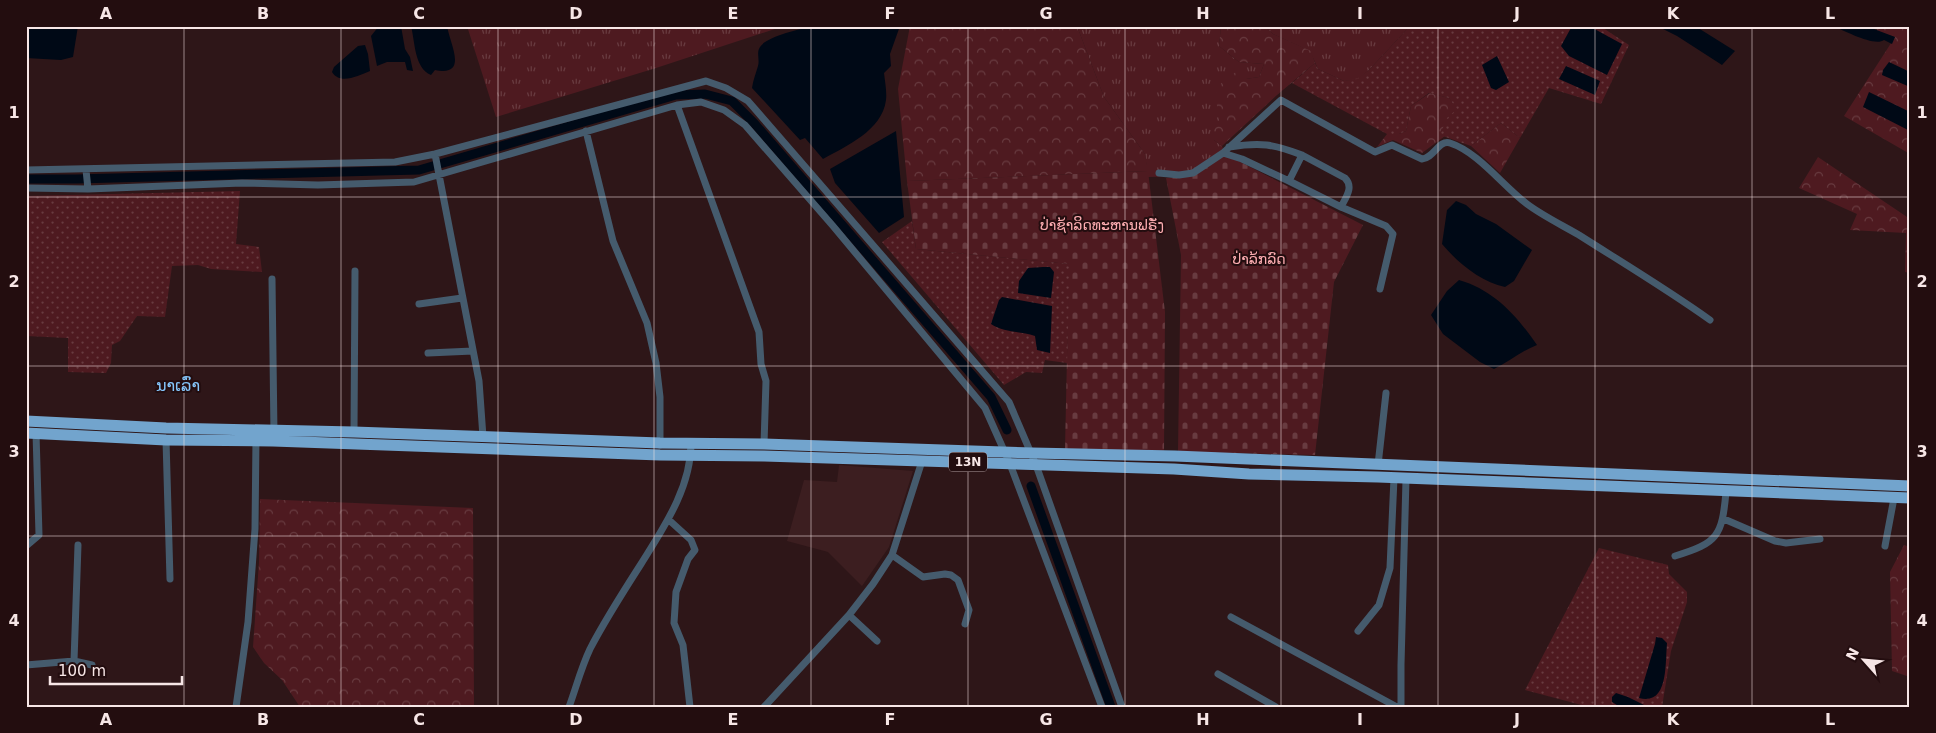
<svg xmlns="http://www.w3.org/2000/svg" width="1936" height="733" font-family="'DejaVu Sans','Noto Sans Lao',sans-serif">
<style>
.built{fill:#3c1e20}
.grass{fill:url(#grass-tufts)}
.forest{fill:url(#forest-crowns)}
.cemetery{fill:url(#cemetery-stones)}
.garden{fill:url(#garden-dots)}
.water{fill:#000916}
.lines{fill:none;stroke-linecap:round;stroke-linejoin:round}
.canal{stroke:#000916;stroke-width:9}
.minor{stroke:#455b6d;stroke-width:7}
.trunk{stroke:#72a4cd;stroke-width:11}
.grid{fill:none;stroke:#f7e6e6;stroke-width:1;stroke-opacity:0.55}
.labels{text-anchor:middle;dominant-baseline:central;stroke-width:4;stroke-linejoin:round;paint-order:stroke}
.shield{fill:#230d0f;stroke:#b7a5a6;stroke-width:1}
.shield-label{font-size:12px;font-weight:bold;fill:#f7e6e6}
.park-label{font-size:14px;fill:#feaeb2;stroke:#230d0f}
.quarter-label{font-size:16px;fill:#85c5fa;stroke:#230d0f}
.neatline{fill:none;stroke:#f7e6e6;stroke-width:2}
.grid-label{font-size:16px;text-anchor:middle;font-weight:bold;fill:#f7e6e6}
</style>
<defs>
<pattern id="grass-tufts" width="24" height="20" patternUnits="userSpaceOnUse" patternTransform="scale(1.25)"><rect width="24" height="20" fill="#4e1a20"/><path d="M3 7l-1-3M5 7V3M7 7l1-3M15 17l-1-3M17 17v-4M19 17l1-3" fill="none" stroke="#683b40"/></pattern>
<pattern id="forest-crowns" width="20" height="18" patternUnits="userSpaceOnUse" patternTransform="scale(1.25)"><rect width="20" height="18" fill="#4e1a20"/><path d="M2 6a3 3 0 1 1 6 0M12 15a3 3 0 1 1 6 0" fill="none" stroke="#683b40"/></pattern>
<pattern id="cemetery-stones" width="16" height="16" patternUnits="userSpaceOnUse" patternTransform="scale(1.25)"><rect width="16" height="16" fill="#4e1a20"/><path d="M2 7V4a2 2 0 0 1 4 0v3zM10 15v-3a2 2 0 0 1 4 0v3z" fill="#683b40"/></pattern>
<pattern id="garden-dots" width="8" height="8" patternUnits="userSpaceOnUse" patternTransform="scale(1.25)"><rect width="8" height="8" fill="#4e1a20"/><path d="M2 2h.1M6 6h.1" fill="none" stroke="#683b40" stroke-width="1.8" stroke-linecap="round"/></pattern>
</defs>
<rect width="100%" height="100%" fill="#2e1618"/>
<path class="built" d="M839,465L913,471L889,547L862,586L828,552L787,541L804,480L837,482Z"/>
<path class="grass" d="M467,26H784L656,68L496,117Z
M1077,26H1221L1219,46L1239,62L1264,64L1259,77L1246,79L1220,119L1214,140L1222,146L1225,154L1190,176L1148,177L1145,154L1104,97Z
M1264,26H1410L1369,70L1357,80L1344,81L1318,69L1310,51L1273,34Z"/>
<path class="forest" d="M910,26H1077L1104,97L1145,154L1148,171L907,181L898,89Z
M1221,26H1264L1273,34L1311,51L1315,63L1277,95L1222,146L1214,140L1211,129L1220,119C1214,95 1212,86 1236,72L1246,79L1259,77L1264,64L1239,62L1219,46Z
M1880,26H1910V154L1844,116L1895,37L1876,31Z
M1430,93L1449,98L1458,109L1441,135L1445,136L1422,153L1393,140L1377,147L1387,134H1399L1406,131L1411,106Z
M1501,123L1520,138L1500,173L1471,146Z
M1818,157L1910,219V273L1905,272L1906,233L1850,230L1857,214L1799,188Z
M260,499L473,508L474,707H300L282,680L264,663L253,647L259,562Z
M1904,545L1910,547V677L1892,671L1890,572Z"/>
<path class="cemetery" d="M1225,154L1363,225L1334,282L1315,455L1178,452L1181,255L1166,178L1190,176Z
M1148,171L1165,312L1164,451L1065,449L1069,264L916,249L907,181Z"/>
<path class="garden" d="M1410,26H1600L1629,45L1601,104L1549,88L1520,138L1501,123L1471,146L1440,135L1447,118L1457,109L1449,98L1429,93L1411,106L1406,131L1399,134H1387L1292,83L1315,63L1318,69L1344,81L1357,79L1369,70Z
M240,191L236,244L259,247L262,272L211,269L198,265L172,266L165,317L137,316L120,341L112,345L111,363L106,373L68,372V338L26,336V196Z
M912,221L916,249L1070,264L1067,363L1045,360L1042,373L1026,372L1004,385L882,242Z
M1599,548L1668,565L1669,574L1687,592V602L1671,651L1662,707H1589L1525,690Z"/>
<path class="water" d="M26,26H78L73,57L61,60L26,58Z
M379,26H401L405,49L410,57L413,71L407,70L405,62H387L377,66L371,36Z
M411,26H447C450,44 469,77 435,70L431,75C414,68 415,41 411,26Z
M811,26H900L890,54L891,66L884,73C885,82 887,92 886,100C882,131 846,146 823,159L805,138L800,140L752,88C753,80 756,73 758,66C760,59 756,53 760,47C767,36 799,30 811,26Z
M1572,26H1589L1622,44L1607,75L1569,56L1561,46Z
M1657,26H1695L1735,51L1722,65L1677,36Z
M1833,26H1866L1895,37L1892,44L1884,40C1875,47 1845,31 1833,26Z
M365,45L368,54L370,71C358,76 340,85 332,72L334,67L358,46Z
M1497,56L1509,82L1496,90L1491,88L1482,65Z
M1889,62L1910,72V87L1882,75L1883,70Z
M1566,66L1600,81L1595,95L1559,79Z
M1869,92L1910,112V131L1863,107Z
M896,131L904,217L879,233L835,183L830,169Z
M1456,201L1466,205L1476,214L1496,224L1532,250L1514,281L1505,287C1481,282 1458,263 1442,244L1447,210Z
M1043,267H1050L1054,272L1051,298L1018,293L1019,281L1028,268Z
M1459,280C1494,290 1517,316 1537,345C1521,351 1509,362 1494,369L1480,362L1443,334L1431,315L1447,291Z
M1002,297L1052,306L1050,353L1037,350L1035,336C1020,331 1005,333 991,324L999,300Z
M1656,637L1662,638L1667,643C1665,663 1669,706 1639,698L1655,644Z
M1616,693L1628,697L1648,707H1620L1612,702V697Z"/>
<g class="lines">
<path class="canal" d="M26,179H76L419,170L676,95L705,94L732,101L754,123L991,397L1007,430
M1031,486L1111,707"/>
<path class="minor" d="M677,105L759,332L761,364L766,381L764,444
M586,131L613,241L647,323L656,363L660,397V445
M1223,153L1242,159L1289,181L1302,155C1273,144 1261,142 1229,147
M435,154L479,381L483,437
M26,170L395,162L435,154L706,81L726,88L748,101L1009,402L1036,465L1122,707
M86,170L88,189
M1159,173L1179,175L1193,173L1223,153L1281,100L1375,152L1392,145L1422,159C1434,158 1439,139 1450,143C1478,152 1503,186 1527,204C1543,216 1562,225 1579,235C1623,263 1668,290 1710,320
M1289,181L1341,207C1346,197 1354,187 1345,178L1302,155
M26,188L88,189L242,183L318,185L414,182L677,105L701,102L724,110L745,125L833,226L985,408L1010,464L1102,707
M1341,207L1386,226L1393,234L1380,289
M272,279L274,434
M419,304L462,298
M428,353L473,351
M354,432L355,271
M166,440L170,579
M1378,465L1386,393
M1724,519L1775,541L1786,543L1820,539
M669,520L691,540L695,550L688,559L676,592L674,623L683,645L690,707
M26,546L39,535L36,433
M1885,546L1894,498
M892,555L923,577L945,574L951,575L958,580L969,610L965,624
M1675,556C1718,543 1722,536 1726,492
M849,615L877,641
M1231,617L1397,707
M1358,631L1379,605L1390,568L1394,478
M74,661L92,665
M26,665L74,661L78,545
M1218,674L1276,707
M236,707L248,622L255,529L256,438
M569,707C576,688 581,668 590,649C605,620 623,592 641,564C664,527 691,488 691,443
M764,707L849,615L873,584L892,555L922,461
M1401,707V665L1406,479"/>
<path class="trunk" d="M26,421L166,428L354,432L660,443L764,444L1032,453L1175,456L1910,486
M26,433L166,440L273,441L660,455L764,456L1174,469L1249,474L1378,477L1910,498"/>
</g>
<path class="grid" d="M184,26V707M341,26V707M498,26V707M654,26V707M811,26V707M968,26V707M1125,26V707M1281,26V707M1438,26V707M1595,26V707M1752,26V707M26,197H1910M26,366H1910M26,536H1910"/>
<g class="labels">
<rect class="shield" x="949" y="452.5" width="38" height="19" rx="4"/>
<g class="shield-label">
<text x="968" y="462">13N</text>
</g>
<g class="park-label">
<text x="1102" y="225">ປ່າຊ້າລິດທະຫານຟຣັ່ງ</text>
<text x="1259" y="259">ປ່າລ້ກລົດ</text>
</g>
<g class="quarter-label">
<text x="178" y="385">ນາເລົ່າ</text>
</g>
</g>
<rect width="1936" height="733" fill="none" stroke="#230d0f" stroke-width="55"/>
<g transform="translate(1864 660) rotate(297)" stroke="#230d0f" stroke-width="4" paint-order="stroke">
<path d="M0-4L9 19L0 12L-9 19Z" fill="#f7e6e6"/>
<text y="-8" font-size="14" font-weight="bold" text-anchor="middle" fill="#f7e6e6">N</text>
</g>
<path d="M50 676v8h132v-8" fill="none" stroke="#f7e6e6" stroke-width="2.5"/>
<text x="58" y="676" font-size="15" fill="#f7e6e6" stroke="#230d0f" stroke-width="4" paint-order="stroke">100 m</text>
<rect x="28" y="28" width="1880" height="678" class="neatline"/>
<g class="grid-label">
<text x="106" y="19">A</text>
<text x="263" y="19">B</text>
<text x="419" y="19">C</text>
<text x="576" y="19">D</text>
<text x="733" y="19">E</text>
<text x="890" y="19">F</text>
<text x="1046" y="19">G</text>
<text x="1203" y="19">H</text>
<text x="1360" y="19">I</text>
<text x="1517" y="19">J</text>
<text x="1673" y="19">K</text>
<text x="1830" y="19">L</text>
<text x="14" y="118">1</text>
<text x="1922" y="118">1</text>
<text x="14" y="287">2</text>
<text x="1922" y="287">2</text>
<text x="14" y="457">3</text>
<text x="1922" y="457">3</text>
<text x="14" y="626">4</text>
<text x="1922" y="626">4</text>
<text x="106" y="725">A</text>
<text x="263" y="725">B</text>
<text x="419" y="725">C</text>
<text x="576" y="725">D</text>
<text x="733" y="725">E</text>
<text x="890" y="725">F</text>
<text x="1046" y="725">G</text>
<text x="1203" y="725">H</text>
<text x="1360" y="725">I</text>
<text x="1517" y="725">J</text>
<text x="1673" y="725">K</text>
<text x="1830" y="725">L</text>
</g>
</svg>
